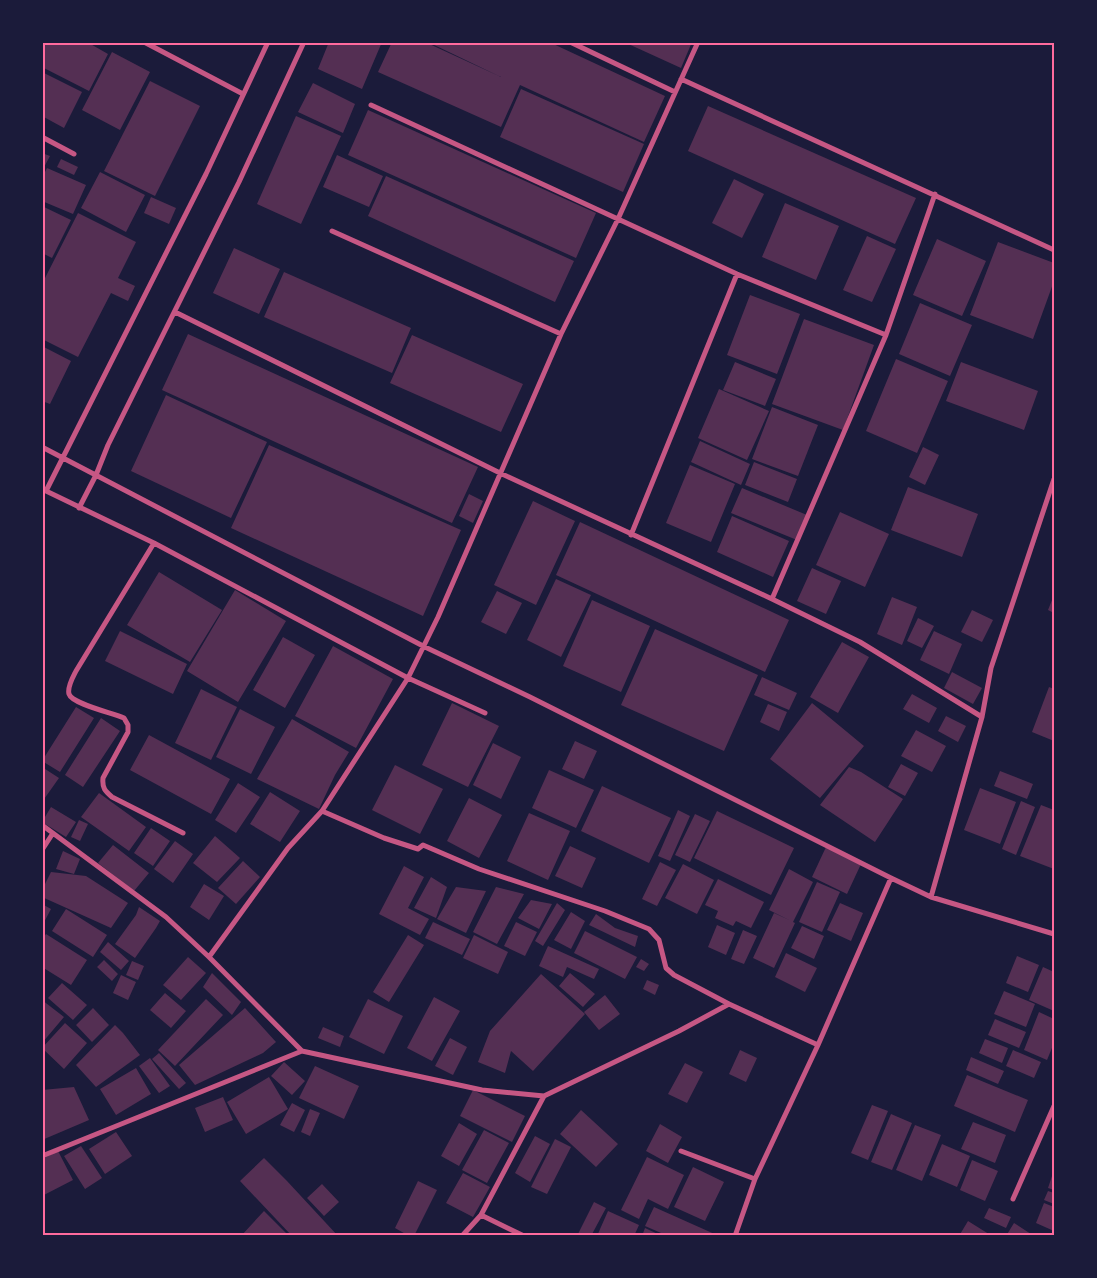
<svg xmlns="http://www.w3.org/2000/svg" width="1097" height="1278" font-family="Georgia,serif">
<style>
.building{fill:#542f53}
.lines{fill:none;stroke-linecap:round;stroke-linejoin:round}
.minor{stroke:#c65784;stroke-width:5}
.neatline{fill:none;stroke:#ff6b9d;stroke-width:2}
</style>
<rect width="100%" height="100%" fill="#1b1b3a"/>
<path class="building" d="M42,42H87L108,54L89,91L42,67Z
M329,42H382L362,89L318,69Z
M392,42H425L501,77L428,42H549L665,96L644,142L520,85L501,127L378,72Z
M624,42H692L681,68Z
M112,52L150,72L120,130L82,110Z
M42,72L82,92L64,128L42,116Z
M150,81L200,106L155,196L104,171Z
M313,83L355,104L343,133L298,112Z
M521,89L644,144L623,192L500,137Z
M708,106L916,198L895,244L688,151Z
M368,110L596,213L576,258L348,155Z
M296,116L341,136L301,224L257,204Z
M42,153L50,156L42,171Z
M337,155L383,176L369,207L323,187Z
M61,159L78,167L74,175L57,167Z
M47,168L86,185L73,214L42,201V178Z
M100,172L145,195L126,232L81,208Z
M386,176L574,261L555,302L368,216Z
M734,179L764,194L742,238L712,223Z
M151,197L176,208L169,224L144,213Z
M785,203L839,226L816,280L762,257Z
M42,206L71,220L52,258L42,253Z
M78,213L136,242L118,278L135,286L128,301L111,293L78,357L42,339V284Z
M867,236L896,249L872,302L843,290Z
M937,239L986,261L962,316L913,295Z
M998,242L1054,263V281L1033,339L970,315Z
M234,248L280,269L259,314L213,293Z
M284,272L411,328L392,373L264,317Z
M750,295L800,314L777,374L727,355Z
M920,303L972,325L950,376L899,354Z
M804,319L874,345L843,430L772,404Z
M188,334L478,467L452,523L162,390Z
M412,335L523,384L501,432L390,383Z
M42,346L71,361L50,404L42,401Z
M896,359L948,381L917,453L866,431Z
M735,362L776,379L765,406L723,390Z
M961,362L1038,391L1024,430L946,401Z
M719,389L769,411L747,460L698,438Z
M166,395L267,442L231,518L131,471Z
M772,407L818,425L798,476L752,459Z
M700,441L750,464L741,485L691,462Z
M269,445L461,530L423,616L231,528Z
M923,447L939,455L925,485L909,477Z
M754,462L797,479L788,502L745,485Z
M690,465L735,484L711,542L666,523Z
M908,487L978,514L962,557L891,530Z
M742,488L807,515L797,540L731,513Z
M469,494L483,501L473,523L459,516Z
M533,501L575,521L536,605L494,585Z
M840,512L889,534L865,587L816,565Z
M732,516L789,541L773,577L717,552Z
M580,522L789,620L765,672L556,575Z
M812,568L841,581L826,614L797,601Z
M159,572L222,610L190,662L127,625Z
M556,579L591,595L561,657L527,640Z
M235,590L286,621L238,702L187,671Z
M497,591L522,603L506,634L481,622Z
M1054,595V613L1048,610Z
M892,597L917,607L902,645L877,634Z
M592,600L650,626L621,692L563,666Z
M972,610L993,620L982,642L961,632Z
M918,618L934,626L922,648L907,641Z
M655,629L758,675L724,751L621,705Z
M120,631L187,664L173,694L105,661Z
M934,631L962,644L949,674L920,660Z
M283,637L315,655L285,708L253,690Z
M842,642L869,657L838,713L810,697Z
M333,646L393,679L356,748L295,716Z
M952,672L982,688L973,704L944,688Z
M762,677L797,693L789,710L754,695Z
M1049,687L1054,689V741L1032,732Z
M201,689L237,707L211,760L175,743Z
M912,694L937,708L929,723L903,709Z
M452,703L499,726L468,787L422,765Z
M812,703L864,746L820,798L770,759Z
M768,704L787,712L779,731L760,722Z
M76,707L94,718L60,772L42,761Z
M240,709L275,727L251,774L216,757Z
M946,716L966,726L958,742L938,731Z
M101,718L120,731L83,787L65,775Z
M292,719L349,752L335,775L319,809L257,779Z
M916,730L946,746L932,772L901,756Z
M149,735L230,779L211,814L130,770Z
M575,741L597,751L584,779L562,769Z
M493,743L521,757L501,799L473,785Z
M901,764L918,773L905,796L888,787Z
M395,765L443,789L420,834L372,810Z
M42,767L59,778L42,802Z
M849,767L861,772L903,799L875,842L820,805Z
M549,770L594,790L576,828L532,808Z
M1000,771L1033,784L1027,799L994,786Z
M238,783L260,797L236,833L215,820Z
M602,786L671,818L649,863L581,831Z
M980,788L1016,802L1000,844L964,830Z
M270,792L300,811L280,842L250,824Z
M99,793L146,827L129,851L81,817Z
M469,798L502,815L479,858L447,841Z
M1021,801L1035,807L1016,855L1002,849Z
M1041,805L1054,810V869L1020,856Z
M51,807L76,822L66,837L42,822Z
M678,810L690,816L670,861L658,856Z
M717,811L794,848L771,895L694,858Z
M529,813L570,831L548,880L507,861Z
M695,814L710,821L690,862L675,855Z
M79,820L88,824L80,841L71,837Z
M151,828L170,841L153,866L134,853Z
M215,836L240,858L217,882L193,863Z
M175,841L193,854L173,883L154,869Z
M113,845L149,873L134,891L98,863Z
M570,846L596,858L582,888L555,876Z
M826,847L861,864L847,894L812,877Z
M63,851L80,859L74,874L56,869Z
M243,861L260,877L236,904L218,888Z
M660,862L676,870L657,906L642,899Z
M683,864L714,880L697,914L665,898Z
M404,866L424,877L408,908L429,919L420,935L379,914Z
M789,869L813,882L793,922L795,923L774,968L753,958L774,913L789,920L769,910Z
M51,872L86,876L128,903L111,928L42,897V890Z
M431,877L447,887L436,918L414,908Z
M718,879L764,902L751,928L736,921L733,926L715,918L718,911L705,905Z
M817,882L840,892L822,932L799,922Z
M204,884L224,896L209,920L190,907Z
M456,887L486,891L466,933L437,919Z
M496,887L524,894L497,944L473,932Z
M531,900L552,904L539,929L518,918Z
M557,903L565,910L543,946L535,941Z
M840,903L863,913L851,941L827,930Z
M42,904L51,909L42,926Z
M139,907L160,921L156,928L135,958L115,944L136,915Z
M66,909L107,935L93,957L52,931Z
M571,912L585,921L571,949L554,940Z
M596,914L615,928L638,936L635,947L589,925Z
M433,922L470,939L462,955L425,938Z
M516,922L537,932L525,956L504,946Z
M717,925L735,933L726,955L708,947Z
M802,926L824,936L814,959L791,948Z
M743,930L757,936L744,964L731,959Z
M585,931L637,957L625,979L574,953Z
M46,934L87,960L71,985L42,967V940Z
M408,935L424,945L389,1002L373,992Z
M474,935L508,952L498,974L463,958Z
M108,942L129,961L121,970L100,952Z
M548,946L599,969L594,979L567,967L563,977L539,966Z
M786,953L817,968L805,992L775,977Z
M1017,956L1039,965L1028,992L1006,983Z
M188,957L206,973L181,1000L163,985Z
M641,959L649,964L644,971L636,967Z
M104,960L118,974L112,981L97,967Z
M132,961L144,966L138,980L126,975Z
M1043,967L1054,972V1011L1029,1000Z
M212,973L241,1002L232,1015L203,987Z
M570,973L595,994L583,1007L559,986Z
M541,974L585,1014L533,1071L511,1051L505,1073L478,1062L490,1031Z
M121,975L136,982L128,1000L113,993Z
M647,980L659,985L655,995L643,989Z
M62,983L87,1005L73,1020L48,998Z
M1004,991L1035,1004L1026,1027L994,1014Z
M165,993L186,1011L171,1028L150,1010Z
M605,995L620,1014L599,1030L584,1012Z
M434,997L460,1011L432,1061L407,1048Z
M206,999L223,1015L175,1066L158,1050Z
M368,999L403,1016L384,1054L349,1037Z
M42,1000L64,1017L42,1043Z
M93,1008L109,1025L92,1042L76,1025Z
M245,1008L276,1042L263,1053L195,1085L179,1065Z
M1039,1012L1054,1019V1043L1047,1060L1024,1050Z
M995,1019L1026,1032L1019,1048L988,1035Z
M65,1023L87,1043L64,1069L42,1048Z
M115,1025L123,1033L140,1055L96,1087L76,1065Z
M323,1027L344,1036L340,1047L318,1038Z
M450,1038L467,1047L453,1075L435,1066Z
M985,1039L1008,1048L1002,1063L979,1053Z
M740,1050L757,1058L746,1082L729,1074Z
M1013,1050L1041,1062L1034,1078L1006,1066Z
M159,1053L186,1083L179,1089L152,1059Z
M971,1057L1004,1071L998,1084L966,1070Z
M150,1058L170,1086L159,1093L139,1066Z
M284,1062L305,1081L292,1095L271,1076Z
M685,1063L703,1072L687,1103L668,1094Z
M315,1066L359,1086L344,1119L299,1098Z
M136,1068L151,1094L116,1115L100,1089Z
M967,1075L1028,1100L1015,1132L954,1106Z
M269,1077L288,1109L246,1134L227,1102Z
M74,1087L89,1120L42,1140V1090Z
M473,1090L525,1116L512,1142L460,1116Z
M223,1097L233,1120L205,1132L195,1108Z
M292,1103L305,1110L294,1132L280,1125Z
M872,1105L888,1111L868,1160L851,1153Z
M310,1109L320,1113L310,1136L301,1132Z
M581,1110L618,1144L596,1167L560,1134Z
M891,1114L912,1123L892,1170L871,1162Z
M973,1122L1006,1135L995,1163L961,1149Z
M459,1123L477,1134L459,1166L441,1156Z
M660,1124L682,1137L668,1163L646,1151Z
M915,1125L941,1135L922,1181L896,1170Z
M484,1130L509,1143L487,1183L462,1170Z
M116,1132L132,1156L105,1174L89,1149Z
M535,1136L550,1144L530,1182L515,1173Z
M555,1139L571,1147L547,1194L531,1187Z
M942,1144L970,1156L957,1187L929,1175Z
M81,1146L102,1178L85,1189L64,1156Z
M58,1151L73,1180L42,1196V1159Z
M647,1157L684,1175L668,1209L648,1199L639,1219L621,1210Z
M264,1158L287,1181L338,1236H292L240,1181Z
M972,1160L998,1171L985,1201L960,1190Z
M693,1167L724,1182L705,1221L674,1207Z
M1054,1170V1190L1048,1188Z
M463,1173L490,1187L473,1217L446,1203Z
M418,1181L437,1190L414,1236H409L395,1228Z
M322,1184L339,1202L324,1216L307,1198Z
M1048,1191L1054,1193V1204L1044,1200Z
M594,1202L606,1208L591,1236H577Z
M1044,1203L1054,1207V1231L1036,1223Z
M654,1207L719,1236H668L645,1226Z
M989,1208L1011,1217L1006,1228L984,1218Z
M264,1211L289,1236H241Z
M608,1211L639,1225L634,1236H597Z
M968,1221L992,1236H959Z
M1014,1223L1034,1236H1006Z
M645,1228L662,1236H642Z"/>
<g class="lines">
<path class="minor" d="M144,42L243,94
M570,42L675,92
M681,79L1054,250
M371,105L737,274L886,335
M42,137L74,154
M332,231L561,334
M175,312L500,473L772,599L860,642L982,717
M42,447L425,647L530,697L891,878L931,897L1054,934
M44,490L154,543L408,678L485,713
M46,491L206,174L268,42
M79,508L96,475L108,445L239,182L304,42
M631,535L737,274
M154,543L76,671C73,677 67,687 69,694C72,704 113,713 124,718L128,725V732L103,778C102,788 105,791 112,797L183,833
M772,599L886,335L935,194
M322,811L384,838L418,849L423,845L479,869L605,911L649,929L659,940L666,968L674,975L729,1004
M42,825L166,917L209,957L302,1051
M42,850L53,833
M931,897L982,717L991,668L1054,479
M209,957L288,848L322,811L408,678L438,617L561,334L618,219L698,42
M681,1151L755,1179
M42,1156L302,1051L482,1090L544,1096L679,1031L729,1004L818,1045
M1013,1199L1054,1106
M481,1215L524,1236
M462,1236L481,1215L544,1096
M735,1236L755,1179L818,1045L891,878"/>
</g>
<rect width="1097" height="1278" fill="none" stroke="#1b1b3a" stroke-width="88"/>
<rect x="44" y="44" width="1009" height="1190" class="neatline"/>
</svg>
